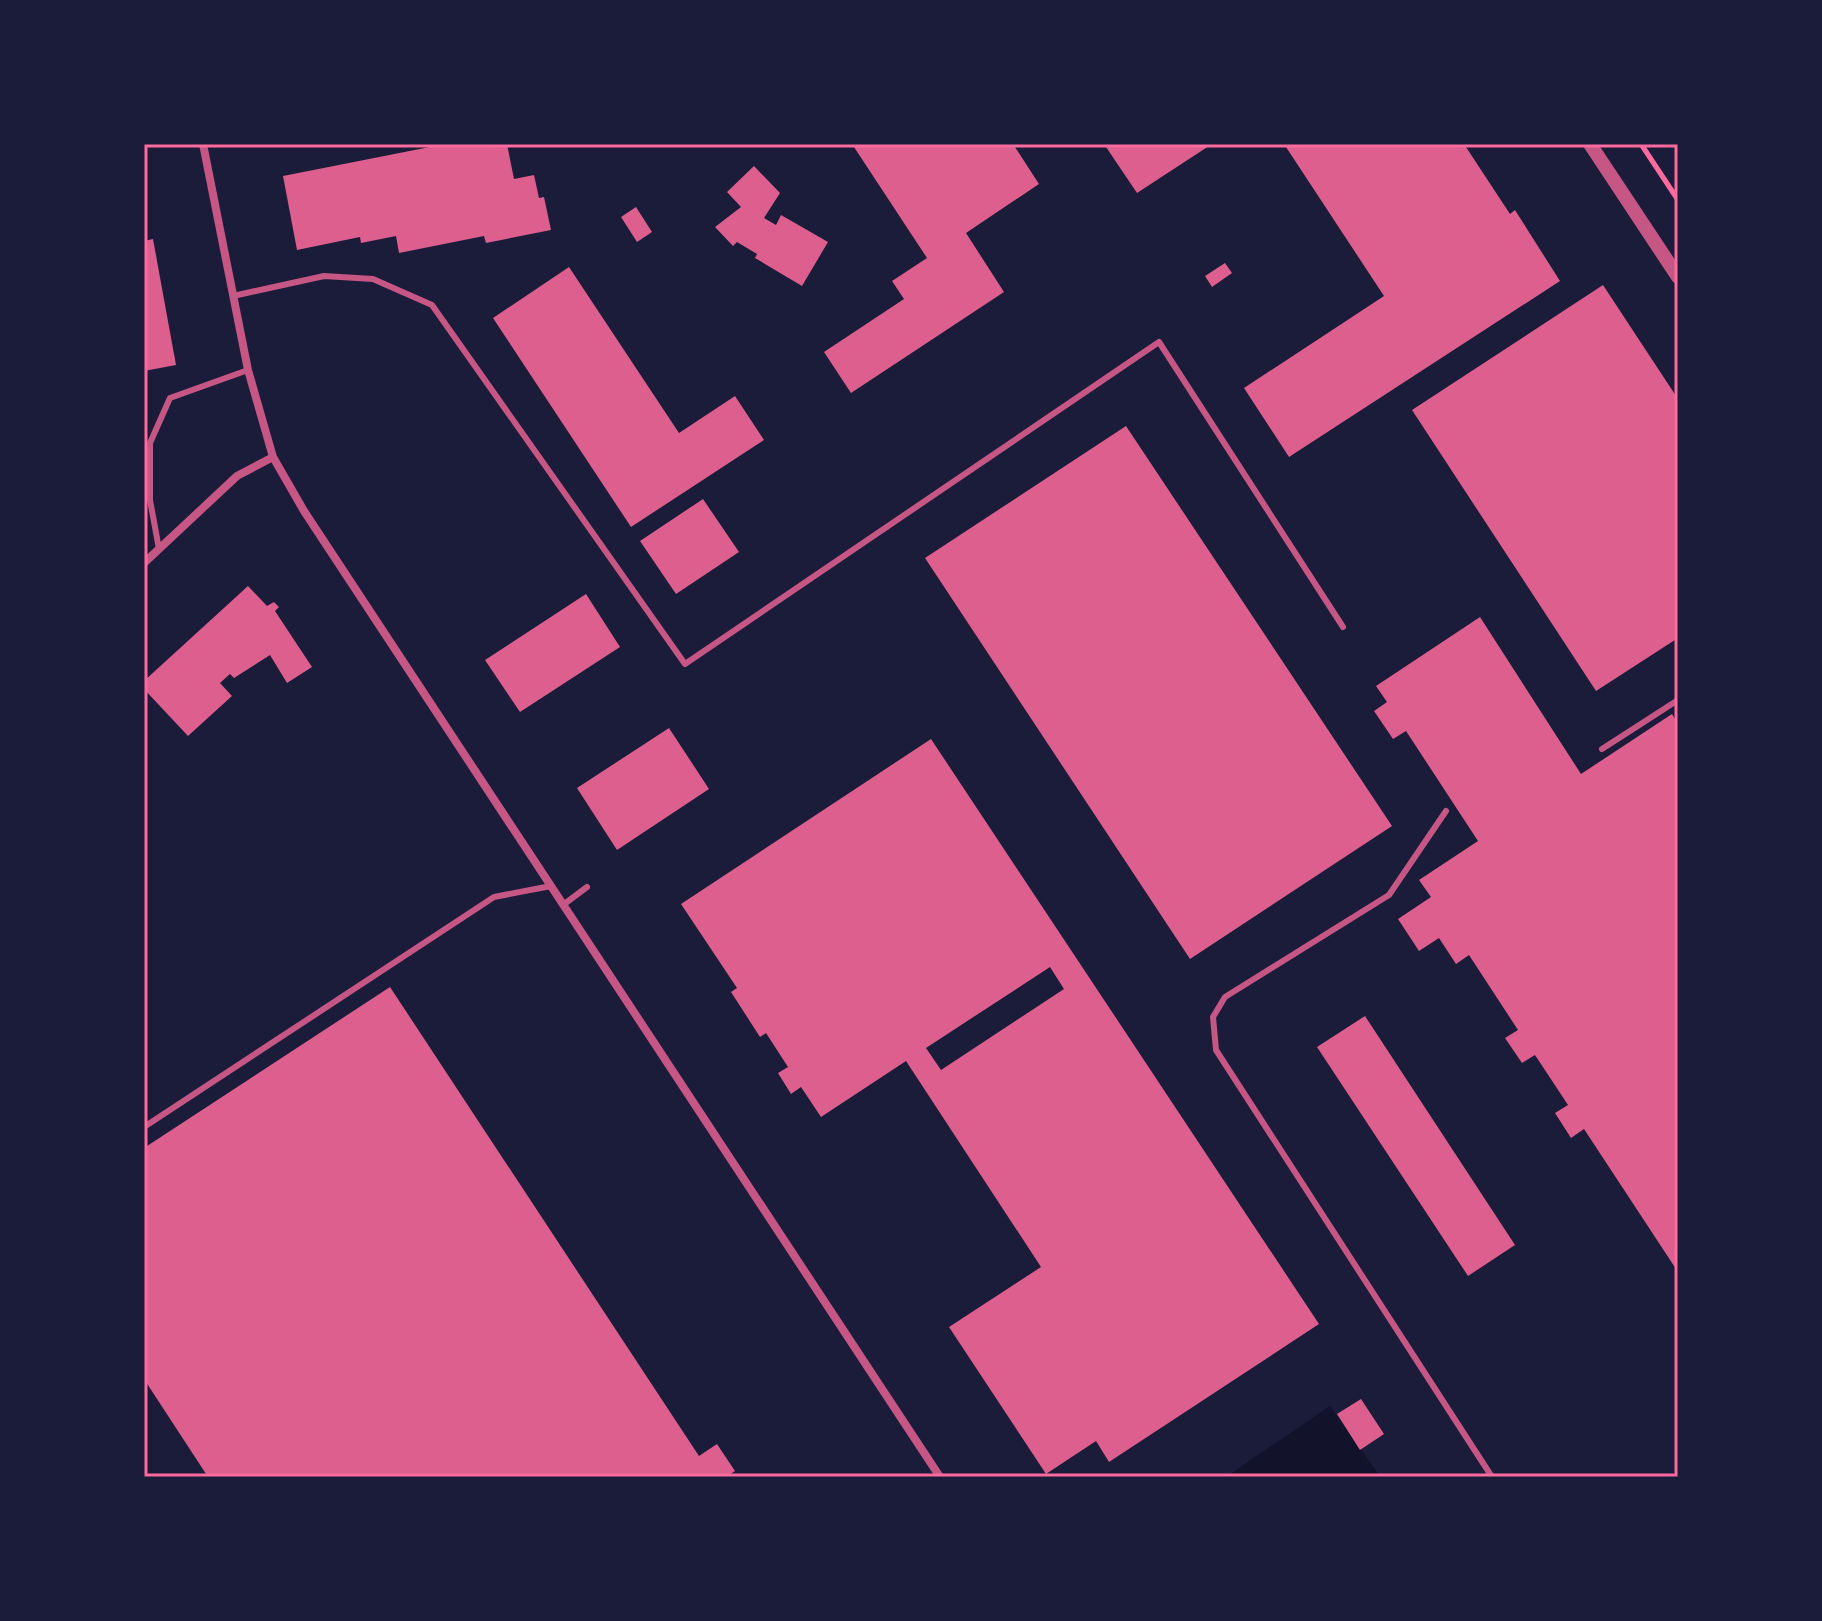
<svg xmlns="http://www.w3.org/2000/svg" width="1822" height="1621" font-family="'Nunito Sans',sans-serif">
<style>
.water{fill:#12122b}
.building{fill:#dd5f8e;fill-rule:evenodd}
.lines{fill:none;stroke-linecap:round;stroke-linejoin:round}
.path{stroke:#ff6b9d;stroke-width:5}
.service{stroke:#c65784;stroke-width:6}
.minor{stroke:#c65784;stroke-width:8}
.tertiary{stroke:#c65784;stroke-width:14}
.neatline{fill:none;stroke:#ff6b9d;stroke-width:3}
</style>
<rect width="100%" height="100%" fill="#1b1b3a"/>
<path class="water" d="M1330,1406L1379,1475L1226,1477Z"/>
<path class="building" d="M445,144H507L514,179L534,175L539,198L544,197L551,230L486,243L484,236L399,253L396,236L361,243L360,237L297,250L283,176Z
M852,144H1013L1039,184L966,233L1004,292L851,393L824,352L904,299L892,281L927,258Z
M1104,144H1212L1137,193Z
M1284,144H1464L1510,214L1515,210L1560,281L1289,457L1244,388L1384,296Z
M754,166L780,193L764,218L776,225L781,215L828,242L802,286L755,258L757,254L737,242L733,246L715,227L741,207L727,192Z
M636,207L652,232L637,242L621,217Z
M153,239L176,365L144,371V241Z
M1225,263L1232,273L1212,287L1205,276Z
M569,267L679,433L735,396L764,440L631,527L493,318Z
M1603,285L1678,399V638L1596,691L1412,410Z
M1126,426L1392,826L1190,959L925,558Z
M703,499L739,552L676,594L640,541Z
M248,586L267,606L274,602L279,607L275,611L312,667L287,683L270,655L234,678L230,674L220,683L232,696L188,736L144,689V681Z
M586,594L620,647L520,712L485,660Z
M1480,617L1581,774L1672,714L1678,724V1272L1584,1129L1571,1138L1555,1113L1568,1105L1535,1055L1522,1063L1505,1038L1518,1030L1469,955L1456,964L1439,938L1419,951L1398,919L1431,897L1419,880L1478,841L1406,731L1393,739L1374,711L1387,702L1376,686Z
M669,728L709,789L617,850L577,788Z
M931,739L1319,1324L1109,1462L1096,1441L1046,1474L949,1327L1041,1267L906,1061L821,1117L801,1087L791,1094L778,1073L788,1067L766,1033L760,1037L731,992L737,988L681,904ZM1050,967L1064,989L941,1070L926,1048Z
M390,987L699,1456L717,1444L735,1471L726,1477H208L144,1379V1148Z
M1365,1016L1515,1245L1468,1276L1317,1047Z
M1361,1399L1384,1434L1360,1450L1337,1414Z"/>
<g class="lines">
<path class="path" d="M1641,144L1678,200"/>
<path class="service" d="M233,296L324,276L373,279L432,305L685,664L1159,342L1343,627
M159,549L150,500V443L170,398L248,370
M1602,749L1678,700
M1446,811L1389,895L1225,997L1213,1017L1216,1050L1492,1477
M563,905L587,887
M144,1127L494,897L551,886"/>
<path class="minor" d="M203,144L248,370L273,457L304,511L940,1477
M144,563L237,476L273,457"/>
<path class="tertiary" d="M1590,144L1678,277"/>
</g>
<rect width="1822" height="1621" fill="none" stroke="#1b1b3a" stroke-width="292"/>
<rect x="146" y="146" width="1530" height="1329" class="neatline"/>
</svg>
